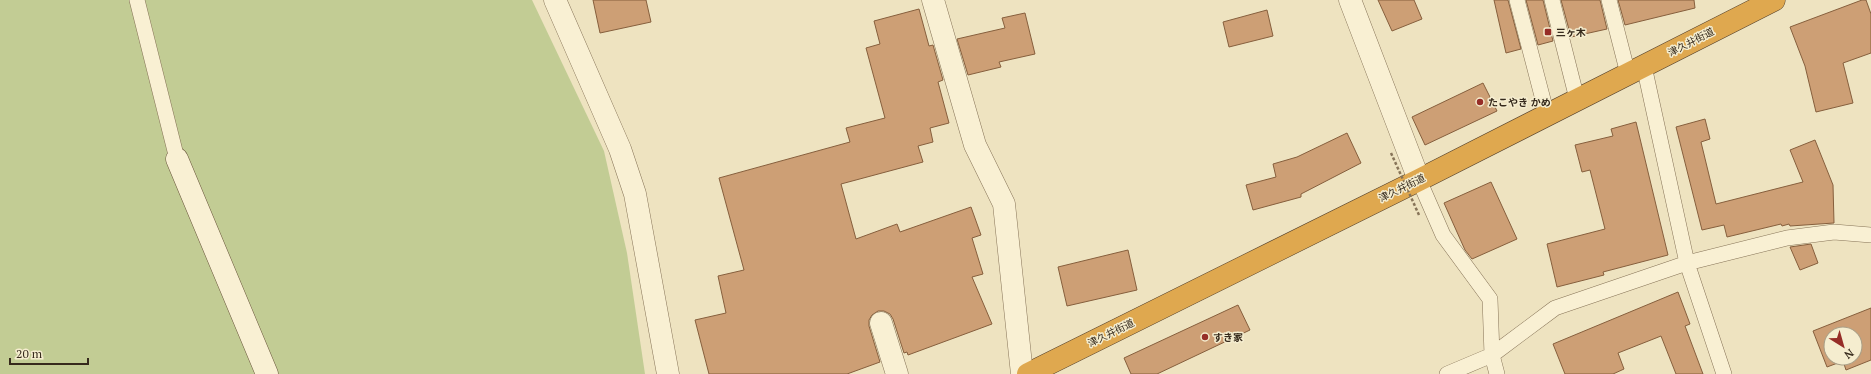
<svg xmlns="http://www.w3.org/2000/svg" width="1871" height="374" font-family="'PT Serif','Noto Sans JP',serif">
<style>
.green{fill:#c2cc94}
.building{fill:#cd9f75;stroke:#865f3d;fill-rule:evenodd}
.lines{fill:none;stroke-linecap:round;stroke-linejoin:round}
.lane-casing{stroke:#877458;stroke-width:16}
.street-casing{stroke:#877458;stroke-width:23}
.secondary-casing{stroke:#69553b;stroke-width:23}
.highway-casing{stroke:#55412c;stroke-width:23}
.lane{stroke:#f9f0d3;stroke-width:15}
.street{stroke:#f9f0d3;stroke-width:22}
.secondary{stroke:#f9f0d3;stroke-width:22}
.highway{stroke:#dfa84f;stroke-width:22}
.path-bridge{stroke:#877458;stroke-width:2.5;stroke-dasharray:3 2;stroke-linecap:butt}
.poi-dot{fill:#962d27;stroke:#f5edcf;stroke-width:1.5}
.labels{text-anchor:middle;dominant-baseline:central;stroke-width:3;stroke-linejoin:round;paint-order:stroke}
.poi-label{font-size:10px;font-weight:bold;fill:#362a1c;stroke:#f5edcf;text-anchor:start}
.street-label{font-size:10px;fill:#362a1c;stroke:#f5edcf}
</style>
<rect width="100%" height="100%" fill="#eee3c0"/>
<path class="green" d="M0,0H532L604,151L627,253L645,374H0Z"/>
<path class="building" d="M593,0H646L651,22L600,33Z
M1378,0H1414L1422,19L1392,31Z
M1494,0H1508L1521,49L1506,53Z
M1526,0H1543L1553,41L1538,45Z
M1561,0H1600L1607,29L1571,37Z
M1618,0H1694L1695,8L1625,25Z
M1862,0H1866L1871,14V53L1843,63L1853,103L1816,112L1805,66L1790,27Z
M919,9L929,46L933,45L943,80L938,82L949,123L930,128L933,142L918,146L923,162L841,184L856,239L897,224L900,232L971,207L981,235L972,238L983,274L972,277L992,324L908,355L907,352L904,353L893,319L890,314L884,311H878L872,315L869,320V326L880,362L847,374H709L695,320L726,313L718,276L744,270L719,178L850,142L846,128L885,118L866,48L880,44L874,21Z
M1267,10L1273,36L1229,47L1223,22Z
M1025,13L1035,54L999,62L1001,67L968,75L957,39L1005,28L1002,18Z
M1483,83L1497,111L1425,145L1412,117Z
M1705,119L1710,139L1701,142L1716,204L1803,182L1790,150L1815,140L1833,185L1834,223L1790,226L1789,224L1782,226L1781,224L1727,237L1724,225L1702,230L1676,127Z
M1636,122L1668,255L1603,272L1604,275L1557,287L1547,244L1605,229L1590,170L1582,172L1575,145L1613,136L1611,129Z
M1347,133L1361,163L1301,194V197L1253,210L1246,185L1276,177L1273,164L1297,157Z
M1491,182L1517,239L1472,259L1465,250L1444,203Z
M1811,244L1818,263L1800,270L1790,247Z
M1128,250L1137,290L1067,306L1058,267Z
M1678,292L1690,324L1685,326L1703,374H1676L1661,336L1618,353L1624,369L1613,374H1565L1553,344Z
M1238,305L1250,330L1157,374H1131L1124,358Z
M1871,308V360L1846,370L1843,361L1827,367L1813,331ZM1831,334H1855V358H1831Z"/>
<g class="lines">
<defs>
<path id="lane" d="M137,0L177,159
M1517,0L1547,115
M1552,0L1577,99
M1609,0L1628,74
M1644,66L1687,263L1724,374
M1419,180L1443,235L1490,299L1492,355L1497,374
M1447,374L1492,355L1555,308L1687,263L1787,238L1834,232L1871,235"/>
<path id="street" d="M555,0L620,149L635,194L668,374
M933,0L975,145L1004,204L1022,374
M1350,0L1419,180
M881,323L897,374"/>
<path id="secondary" d="M177,159L267,374"/>
<path id="highway" d="M1028,374L1419,180L1774,0"/>
</defs>
<use href="#lane" class="lane-casing"/>
<use href="#street" class="street-casing"/>
<use href="#secondary" class="secondary-casing"/>
<use href="#highway" class="highway-casing"/>
<use href="#lane" class="lane"/>
<use href="#street" class="street"/>
<use href="#secondary" class="secondary"/>
<use href="#highway" class="highway"/>
<path class="path-bridge" d="M1391,153L1419,215"/>
</g>
<g class="poi-dot">
<rect x="1544" y="28" width="8" height="8" rx="2"/>
<circle cx="1480" cy="102" r="4"/>
<circle cx="1205" cy="337" r="4"/>
</g>
<g class="labels">
<g class="poi-label">
<text x="1556" y="32">三ヶ木</text>
<text x="1488" y="102">たこやき かめ</text>
<text x="1213" y="337">すき家</text>
</g>
<g class="street-label">
<text transform="translate(1691 42) rotate(-27)">津久井街道</text>
<text transform="translate(1402 188) rotate(-26)">津久井街道</text>
<text transform="translate(1111 333) rotate(-26)">津久井街道</text>
</g>
</g>
<g transform="translate(1843 346) rotate(143)"><circle r="19" fill="#f5edcf" stroke="#a99f87"/>
<path d="M0-3L7 15L0 10L-7 15Z" fill="#962d27"/>
<text y="-6" font-size="11" font-weight="bold" text-anchor="middle" fill="#362a1c">N</text>
</g>
<path d="M10 358v6h78v-6" fill="none" stroke="#362a1c" stroke-width="2"/>
<text x="16" y="358" font-size="12" fill="#362a1c" stroke="#f5edcf" stroke-width="3" paint-order="stroke">20 m</text>
</svg>
